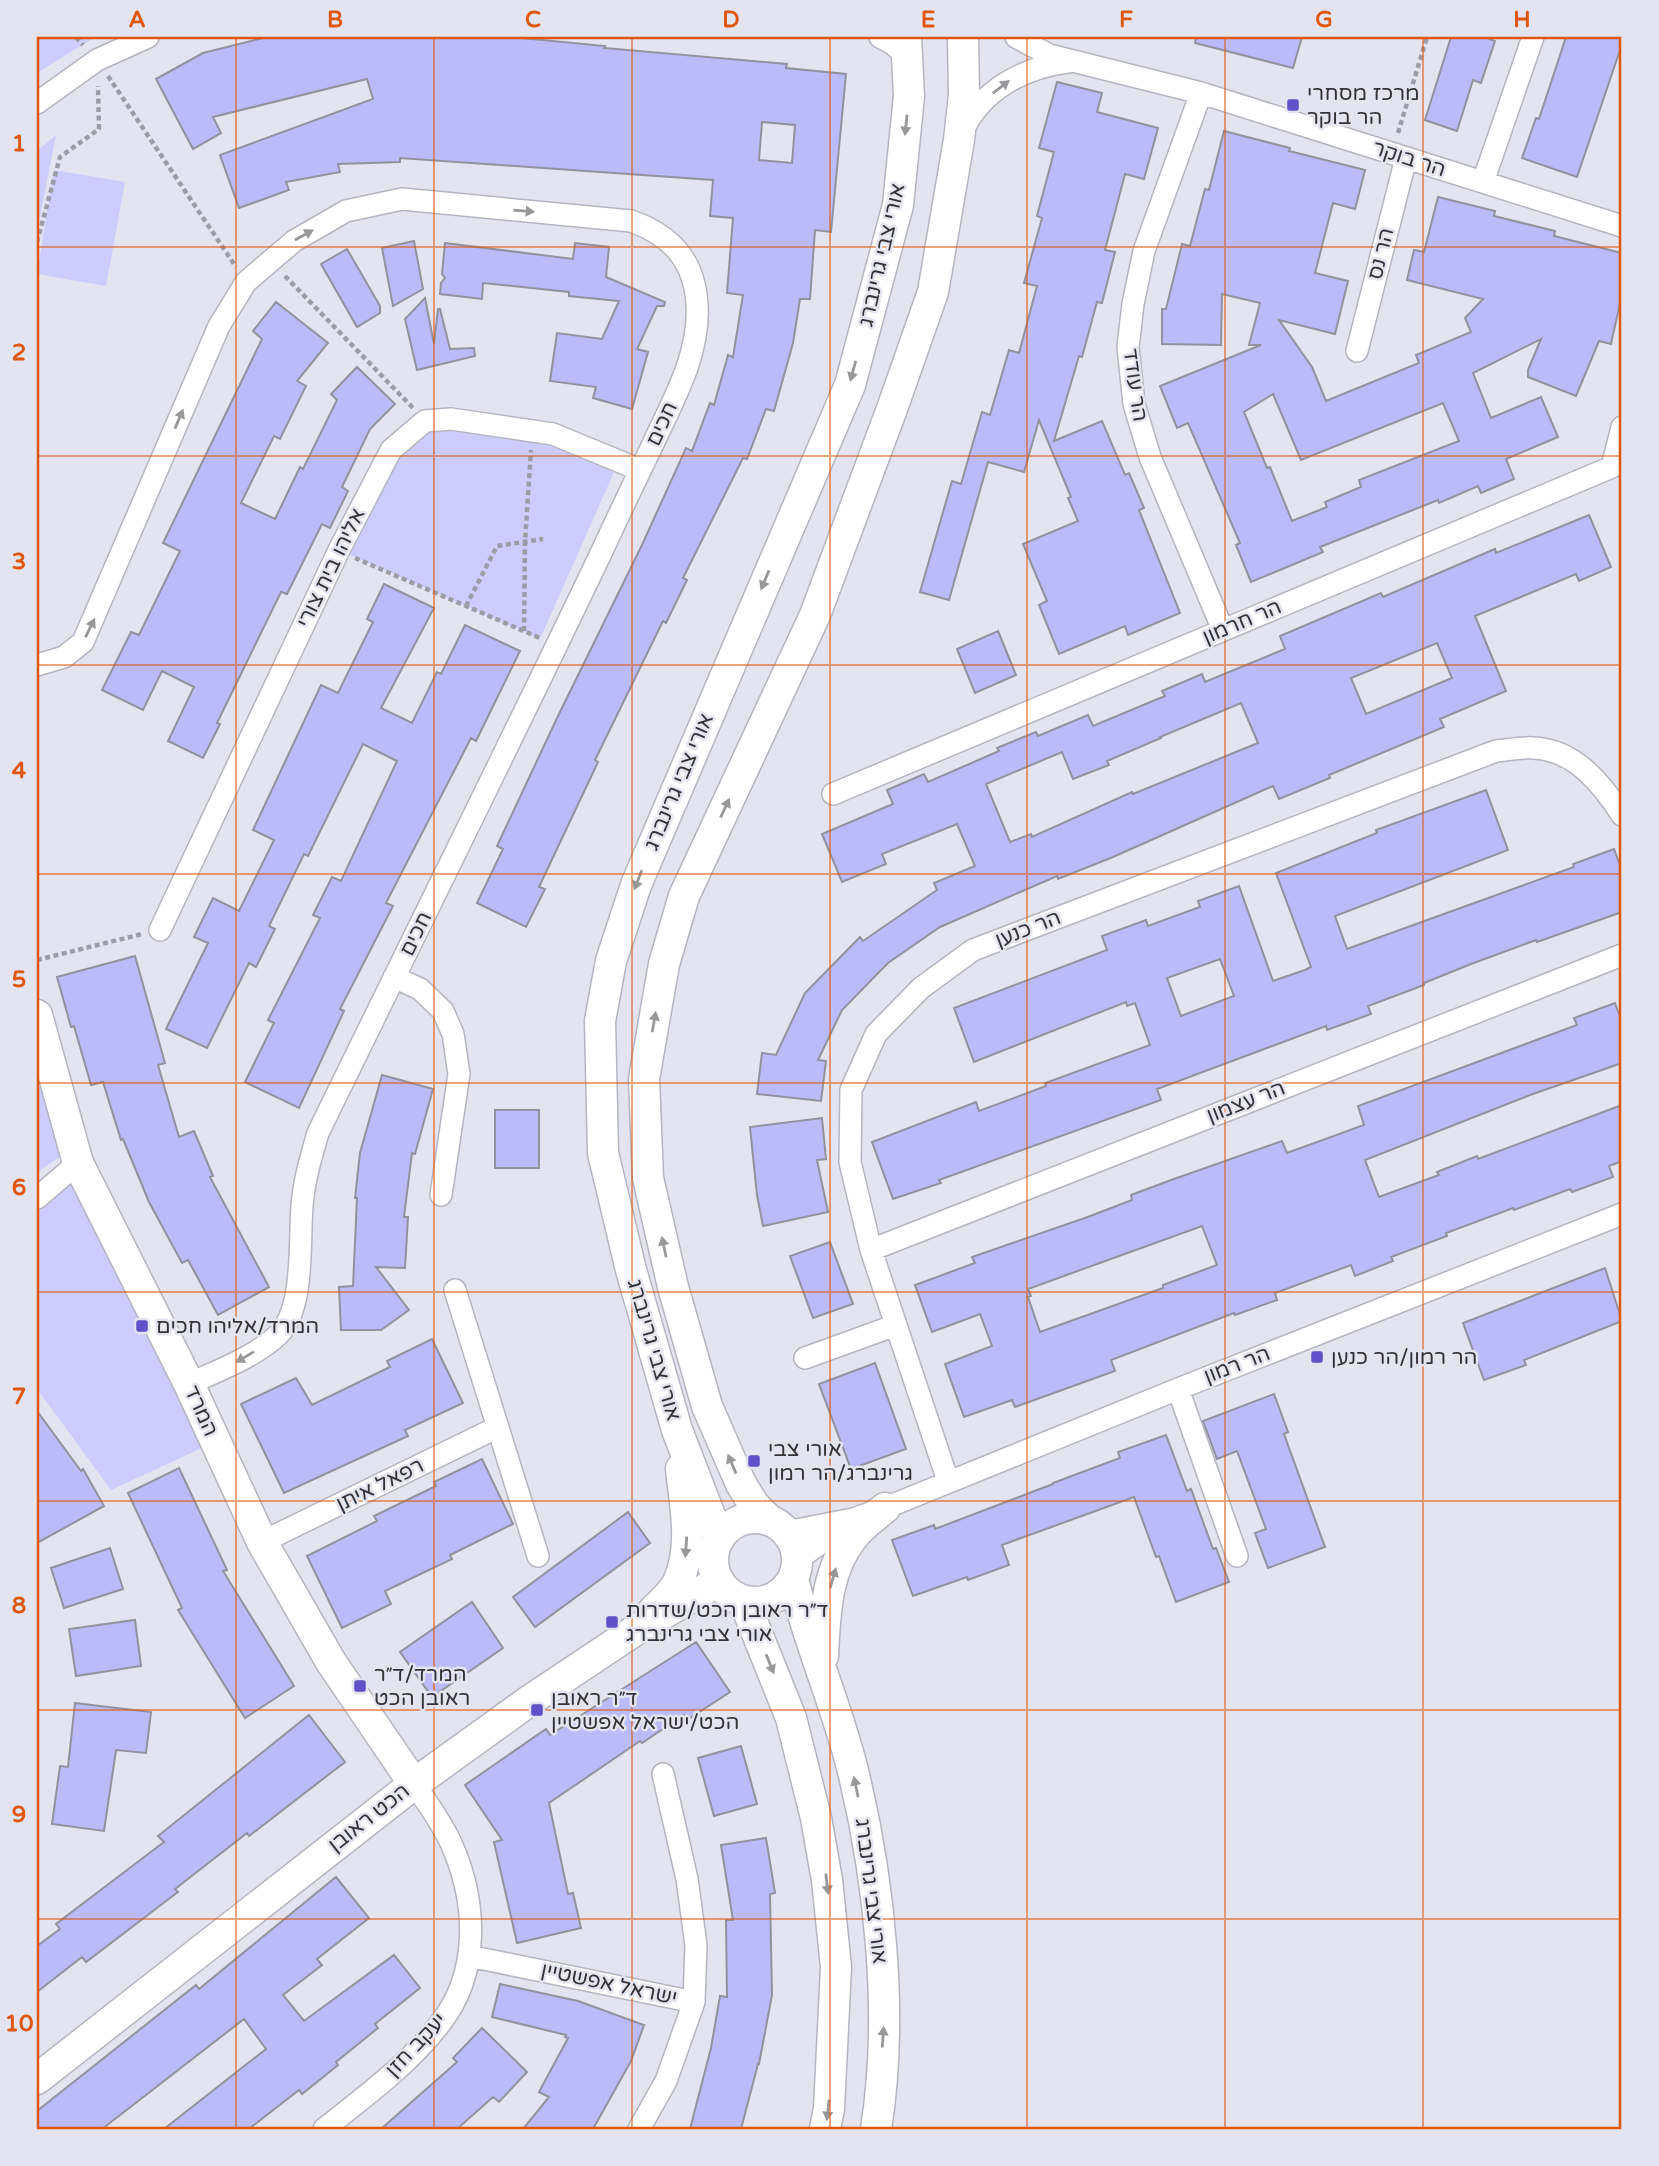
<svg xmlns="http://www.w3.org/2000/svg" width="1659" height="2166" font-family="'Varela Round',Heebo,sans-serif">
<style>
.green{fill:#cccdfe}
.building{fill:#bbbbf9;stroke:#92929e;stroke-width:2;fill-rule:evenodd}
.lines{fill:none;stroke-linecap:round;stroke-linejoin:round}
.street-casing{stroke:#b4b5c0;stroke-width:24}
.secondary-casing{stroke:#b4b5c0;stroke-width:33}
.path{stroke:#9c9ca6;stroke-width:4.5;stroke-dasharray:5 3.5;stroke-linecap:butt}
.street{stroke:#fff;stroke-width:21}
.secondary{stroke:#fff;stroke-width:30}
.oneway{fill:#98989b}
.grid{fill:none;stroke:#df570e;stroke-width:2;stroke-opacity:0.55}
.poi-dot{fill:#6150c8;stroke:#e4e4f1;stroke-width:2.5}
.labels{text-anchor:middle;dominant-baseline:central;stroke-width:5;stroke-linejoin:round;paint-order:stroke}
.poi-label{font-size:21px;fill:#323237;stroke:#e4e4f1;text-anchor:start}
.street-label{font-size:21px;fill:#323237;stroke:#e4e4f1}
.neatline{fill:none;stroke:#df570e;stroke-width:2.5}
.grid-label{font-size:23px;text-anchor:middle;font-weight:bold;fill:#df570e}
</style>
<rect width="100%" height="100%" fill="#e4e4f1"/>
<path class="green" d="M37,37H95L37,73Z
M56,135L37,232V151Z
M54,170L125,182L106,286L37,274Z
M451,419L619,461L540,639L339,550L425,421Z
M37,1054L60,1157L37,1172Z
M75,1179L204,1447L111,1490L37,1389V1207Z"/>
<path class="building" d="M267,37H511L605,46L604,48L787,64L786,68L846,74L831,232L815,230L810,299H800L793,343L774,411L766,409L747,459L743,458L683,578L687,580L666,623L663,621L595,760L598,762L539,887L545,889L526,927L477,903L503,849L497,846L558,716L642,545L686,448L692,451L710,403L714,405L728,355L733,357L743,295L727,293L733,218L710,216L713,180L400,158V162L338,164L340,172L286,182L289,190L239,208L220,155L373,99L367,79L213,117L221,133L193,149L156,79L203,53ZM762,122L795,125L792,163L759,160Z
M1196,37H1302L1293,68L1195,43Z
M1451,37H1484L1495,41L1481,83L1473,80L1457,131L1425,120Z
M1566,37H1622V44L1577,177L1522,158L1536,118L1539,119Z
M1057,82L1102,93L1097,112L1158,128L1144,179L1125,174L1105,250L1115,252L1102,303L1097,302L1082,357L1079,356L1054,441L1102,421L1125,475L1129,473L1144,508L1139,510L1180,613L1128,635L1125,626L1059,654L1039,605L1047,601L1023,544L1078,521L1068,498L1071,497L1039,420L1024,472L988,462L949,600L920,592L952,481L961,484L982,412L990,415L1009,350L1019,353L1037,286L1024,283L1042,218L1037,216L1054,152L1039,148Z
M1224,131L1290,148L1289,151L1365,170L1355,209L1333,203L1315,273L1348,281L1335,334L1279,320L1312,367L1326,401L1419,363L1416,355L1471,332L1465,318L1483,299L1407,280L1414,250L1424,252L1438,197L1495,211L1494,216L1555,231L1554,236L1622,253V294L1611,344L1599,341L1576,396L1528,377V370L1541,339L1473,373L1491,418L1541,397L1558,437L1506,459L1514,479L1481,493L1478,486L1439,503L1438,500L1320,547L1323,552L1251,582L1236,545L1240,543L1188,423L1177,428L1160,386L1261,345H1249L1260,303L1222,294L1221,345L1162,344V309H1166L1182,244L1190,246L1205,189L1209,190ZM1273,394L1301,460L1443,403L1459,441L1359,480L1361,487L1325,502L1327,507L1292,521L1270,467L1267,468L1244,412Z
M414,241L423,289L393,306L382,248Z
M445,243L573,259L575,243L609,247L606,277L665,302L664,306H657L637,349L648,352L632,409L593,398L596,387L550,381L557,333L602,339L619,301L569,296V292L483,283L482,299L440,294L441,283L445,278L442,274Z
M347,249L380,306V313L357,327L321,264Z
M425,298L434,344L438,309H440L450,349L474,348L475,356L417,370L405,319Z
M276,302L328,343L297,381L306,386L280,439L274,436L241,503L275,519L300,467L303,469L337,400L331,394L357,367L395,404L370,429L342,487L348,491L330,528L322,524L287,594L281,592L217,723L220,724L203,758L168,741L194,687L162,671L143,710L102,690L131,632L139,635L180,551L163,543L262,339L253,331Z
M1589,515L1611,567L1579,581L1576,574L1475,616L1506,691L1440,719L1444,727L1329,775L1330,778L1279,799L1273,786L1113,857L1058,879L1057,876L940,927L888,963L842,1010L818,1060L826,1061L821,1101L757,1094L762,1053L776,1055L805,993L860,937L863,941L937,890L934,883L975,866L957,824L882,854L886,864L842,882L822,834L893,804L887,790L924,774L928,782L999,751L997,748L1036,732L1038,736L1088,715L1093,726L1165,696L1162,691L1202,674L1205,682L1285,649L1280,636L1381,593L1383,597L1495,549L1496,553ZM1437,643L1452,678L1366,714L1351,678ZM1241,703L1258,743L1133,794L1132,792L1032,837L1031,834L1010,842L986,784L1062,752L1073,779L1109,765L1107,761L1161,738L1160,737Z
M384,584L434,608L381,708L412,723L437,672L441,674L465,625L520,651L476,741L471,738L386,903L393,906L340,1009L344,1011L299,1108L245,1082L274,1023L268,1020L320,918L313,915L332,877L341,881L397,761L363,744L308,856L304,854L269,926L275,929L256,967L249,963L207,1048L166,1029L208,943L194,937L213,898L239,911L274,840L253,830L321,685L338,693L373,622L367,619Z
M998,631L1016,675L975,693L957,649Z
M1486,790L1508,850L1335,916L1347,949L1574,867L1573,864L1614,849L1622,871V912L1537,942L1536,940L1471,964L1424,983V985L1368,1006L1371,1014L1327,1030L1326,1026L1157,1089L1161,1100L939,1180L941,1183L893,1199L872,1142L976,1102L979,1111L1046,1086L1045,1083L1150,1045L1135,1003L1127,1006L1126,1002L974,1062L954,1008L1107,950L1102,936L1146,920L1148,926L1200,907L1198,901L1239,886L1273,981L1305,970L1311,967L1276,873L1377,833L1376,830ZM1220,959L1234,996L1181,1016L1167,978Z
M135,956L165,1063L158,1065L179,1137L194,1131L213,1176L210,1177L269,1287L218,1315L188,1260L182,1263L149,1202L123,1139L121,1140L103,1082L91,1085L74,1026L71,1027L57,977Z
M1615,1003L1622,1022V1063L1530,1095L1365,1160L1379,1197L1439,1175L1437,1172L1477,1156L1478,1159L1622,1105V1161L1609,1166L1613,1177L1572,1192L1570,1189L1514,1210L1513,1208L1446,1233L1447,1236L1391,1257L1393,1261L1355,1276L1351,1265L1275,1293L1277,1300L1235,1315L1234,1313L1111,1360L1115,1371L1015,1407L1012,1400L964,1417L945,1364L992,1346L980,1314L932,1332L915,1285L975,1263L972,1257L1085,1218L1132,1200L1131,1195L1174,1179L1282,1141L1287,1153L1364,1125L1358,1106L1577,1025L1574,1018ZM1202,1226L1217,1265L1163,1285V1288L1040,1332L1028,1297L1031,1296L1028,1289Z
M382,1075L433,1089L415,1154L412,1153L404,1217H408L405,1268L376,1267L409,1310L381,1330H341L339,1287L353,1286L357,1198H355L360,1153Z
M495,1110H539V1168H495Z
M822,1118L826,1159L817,1160L828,1212L763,1226L757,1195L750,1127Z
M830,1242L853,1304L813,1318L790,1256Z
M1605,1268L1622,1321L1524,1360L1526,1365L1484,1380L1463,1323Z
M432,1339L463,1403L405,1430L408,1436L284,1493L241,1404L296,1378L312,1405L390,1367L387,1361Z
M875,1363L906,1449L851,1469L819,1384Z
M1274,1394L1288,1432L1284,1434L1325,1547L1268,1568L1255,1533L1266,1529L1237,1451L1217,1459L1203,1421Z
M37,1411L81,1471L83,1469L104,1506L37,1543Z
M1166,1435L1187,1491L1191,1489L1213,1549L1216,1548L1229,1582L1176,1602L1159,1556L1156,1557L1134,1497L1002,1545L1009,1565L968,1580L967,1577L913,1596L892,1540L934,1525L935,1529L1053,1484V1483L1120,1458L1118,1452Z
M482,1459L513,1524L450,1555L452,1559L385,1591L391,1604L342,1628L307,1556L377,1521L374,1516L436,1486L434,1482Z
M179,1468L227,1570L223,1571L294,1686L245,1718L178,1610L182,1608L128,1493Z
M628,1512L650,1543L535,1627L513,1597Z
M110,1548L123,1589L64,1608L51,1568Z
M472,1602L503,1648L432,1697L400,1652Z
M135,1620L141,1666L76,1676L69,1629Z
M696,1642L730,1692L687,1720L684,1715L642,1743L640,1741L549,1803L568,1894L573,1893L581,1928L517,1943L494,1842L502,1840L465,1785L546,1729L550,1735Z
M75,1703L151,1712L146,1753L116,1750L104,1831L52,1824L60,1766L68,1767Z
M309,1715L345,1762L249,1836L247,1833L175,1889L178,1892L86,1962L82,1957L37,1992V1946L60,1929L56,1924L164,1842L158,1836Z
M741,1746L757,1804L714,1816L698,1758Z
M766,1838L775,1893L770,1894L772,1995L759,2064H758L741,2129H690L711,2048L720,1996L727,1997L726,1920H733L721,1845Z
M336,1877L369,1918L317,1959L322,1965L283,1995L304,2021L394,1955L420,1988L375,2024L378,2028L336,2062L338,2065L302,2094L299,2090L249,2129H164L266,2049L244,2019L102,2129H37V2111L196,1985L199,1989Z
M500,1984L578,2001L644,2025L631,2061L593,2129H523L549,2097L539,2092L568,2038L565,2037L566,2035L492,2017Z
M482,2028L527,2072L499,2102L493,2097L457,2129H381L457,2062L453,2058Z"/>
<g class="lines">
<defs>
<path id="street" d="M880,37L893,44L907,57
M1016,37L1049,55L1201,93L1622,226
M1201,93L1144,251L1133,304L1128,347L1134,404L1150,457L1223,630
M37,103L97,60L148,37
M963,131C981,90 1025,67 1068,62
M1483,182L1533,37
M1357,351L1406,158
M37,665L64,657L83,642L219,326L246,282L294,241L346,211L402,199L631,221C671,235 695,261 697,305C700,355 673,400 653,444C636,479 619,514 603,549C510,744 413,938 318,1133C311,1157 304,1180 302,1206C299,1241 305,1309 278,1335C253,1358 219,1370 189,1384
M833,794L1612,467L1622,427
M160,930L339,550L391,450L425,421L451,419L553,434L640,470
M394,977L420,989L443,1011L453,1034L459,1074L441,1195
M37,1198L78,1163
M871,1250L1622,955
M455,1290L538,1556
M805,1358L896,1325
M1178,1389L1237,1556
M948,1481L871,1250L850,1162L851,1090L876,1034L921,988L973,950L1496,751C1508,750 1521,747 1534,748C1575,750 1602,784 1622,815
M786,1532L853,1519L885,1508L1178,1389L1622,1214
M262,1542L498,1427
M797,1560L849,1523
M663,1774L687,1879L696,1945L694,2002
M469,1956L694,2002L666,2081L639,2129
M324,2129C364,2097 407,2066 439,2025C481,1973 477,1901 451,1843C441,1822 427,1802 414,1784"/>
<path id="secondary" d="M37,1015L78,1163L189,1384L262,1542L331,1662L414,1784
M713 1560a42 42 0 1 1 84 0a42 42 0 1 1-84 0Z
M769,1520L754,1505L741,1484L707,1406L673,1287L648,1178L644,1079L664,964L684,896L815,615L893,406L933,292L959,140L964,95L963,37
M719,1539L677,1430L631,1270L603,1153L600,1021L611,961L636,885L850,385L898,205L909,96L906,37
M793,1579C809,1644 837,1706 853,1771C880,1882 894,2016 876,2129
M744,1601L791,1718L816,1818L827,1880L836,1967L829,2109L825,2129
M653,1611C661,1603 673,1593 678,1582C694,1547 685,1506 681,1469
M823,1656C825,1615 826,1570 853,1537C861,1526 874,1517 885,1508
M37,2079L414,1784L529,1701L637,1629L719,1581"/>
</defs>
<use href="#street" class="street-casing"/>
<use href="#secondary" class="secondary-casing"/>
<path class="path" d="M76,37L83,45
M37,39L40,37
M108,76L236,267
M1398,133L1427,37
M37,242L60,157L99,129L98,86
M285,276L413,408
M355,558L540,638
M466,606L497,546L543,539
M524,631L525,542L531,450
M37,960L142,934"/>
<use href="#street" class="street"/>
<use href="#secondary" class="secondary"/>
</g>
<defs><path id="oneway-solid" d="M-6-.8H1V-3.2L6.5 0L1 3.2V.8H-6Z" transform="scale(1.75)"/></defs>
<g class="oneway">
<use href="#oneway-solid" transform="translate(1001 87) rotate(-38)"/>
<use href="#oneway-solid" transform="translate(906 125) rotate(96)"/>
<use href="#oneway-solid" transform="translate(524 211) rotate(5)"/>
<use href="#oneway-solid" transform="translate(304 235) rotate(-29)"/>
<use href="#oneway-solid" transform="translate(853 371) rotate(105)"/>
<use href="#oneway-solid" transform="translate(179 419) rotate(-67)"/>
<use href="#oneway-solid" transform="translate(765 580) rotate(113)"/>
<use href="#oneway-solid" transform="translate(90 628) rotate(-64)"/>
<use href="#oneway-solid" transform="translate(725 808) rotate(-65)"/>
<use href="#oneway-solid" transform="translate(638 880) rotate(111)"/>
<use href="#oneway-solid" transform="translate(654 1022) rotate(-80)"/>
<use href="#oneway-solid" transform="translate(664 1247) rotate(-102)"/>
<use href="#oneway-solid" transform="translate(245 1357) rotate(149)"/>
<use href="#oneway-solid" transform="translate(732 1464) rotate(-113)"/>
<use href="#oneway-solid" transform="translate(686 1547) rotate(94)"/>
<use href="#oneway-solid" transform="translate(833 1578) rotate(-74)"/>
<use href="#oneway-solid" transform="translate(770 1664) rotate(68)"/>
<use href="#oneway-solid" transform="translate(856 1787) rotate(-102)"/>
<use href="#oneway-solid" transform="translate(827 1884) rotate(83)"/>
<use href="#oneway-solid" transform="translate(883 2037) rotate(-86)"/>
<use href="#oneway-solid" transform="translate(828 2110) rotate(96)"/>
</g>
<path class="grid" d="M236,37V2129M434,37V2129M632,37V2129M830,37V2129M1027,37V2129M1225,37V2129M1423,37V2129M37,247H1622M37,456H1622M37,665H1622M37,874H1622M37,1083H1622M37,1292H1622M37,1501H1622M37,1710H1622M37,1919H1622"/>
<g class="poi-dot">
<rect x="1286" y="98" width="14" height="14" rx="3.5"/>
<rect x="135" y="1319" width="14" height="14" rx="3.5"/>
<rect x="1310" y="1350" width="14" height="14" rx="3.5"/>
<rect x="747" y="1454" width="14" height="14" rx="3.5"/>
<rect x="605" y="1615" width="14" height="14" rx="3.5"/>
<rect x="353" y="1679" width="14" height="14" rx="3.5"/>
<rect x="530" y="1703" width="14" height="14" rx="3.5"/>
</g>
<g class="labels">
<g class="poi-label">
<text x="1307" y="93">מרכז מסחרי<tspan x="1307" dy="24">הר בוקר</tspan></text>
<text x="156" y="1326">המרד/אליהו חכים</text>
<text x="1331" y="1357">הר רמון/הר כנען</text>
<text x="768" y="1449">אורי צבי<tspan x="768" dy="24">גרינברג/הר רמון</tspan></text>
<text x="626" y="1610">ד״ר ראובן הכט/שדרות<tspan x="626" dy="24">אורי צבי גרינברג</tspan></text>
<text x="374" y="1674">המרד/ד״ר<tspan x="374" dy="24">ראובן הכט</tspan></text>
<text x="551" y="1698">ד״ר ראובן<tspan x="551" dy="24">הכט/ישראל אפשטיין</tspan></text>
</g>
<g class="street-label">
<text transform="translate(1409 159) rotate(18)">הר בוקר</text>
<text transform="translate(1381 254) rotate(-76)">הר נס</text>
<text transform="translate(882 255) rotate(-77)">אורי צבי גרינברג</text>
<text transform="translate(1135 385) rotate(82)">הר עודד</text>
<text transform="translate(662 424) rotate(-65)">חכים</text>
<text transform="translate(331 568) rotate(-64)">אליהו בית צורי</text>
<text transform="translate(1242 622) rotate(-23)">הר חרמון</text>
<text transform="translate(679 782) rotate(-67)">אורי צבי גרינברג</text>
<text transform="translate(1028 929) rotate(-21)">הר כנען</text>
<text transform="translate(416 934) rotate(-64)">חכים</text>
<text transform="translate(1246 1102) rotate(-21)">הר עצמון</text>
<text transform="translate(654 1350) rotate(74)">אורי צבי גרינברג</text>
<text transform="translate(1237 1365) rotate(-21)">הר רמון</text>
<text transform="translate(201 1411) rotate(66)">המרד</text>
<text transform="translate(380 1485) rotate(-26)">רפאל איתן</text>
<text transform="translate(369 1818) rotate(-38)">הכט ראובן</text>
<text transform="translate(871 1891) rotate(83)">אורי צבי גרינברג</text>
<text transform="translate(609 1984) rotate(12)">ישראל אפשטיין</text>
<text transform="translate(416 2045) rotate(-47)">יעקב חזן</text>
</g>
</g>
<rect width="1659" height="2166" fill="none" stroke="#e4e4f1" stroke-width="77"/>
<rect x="38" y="38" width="1582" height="2090" class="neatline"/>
<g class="grid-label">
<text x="137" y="27">A</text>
<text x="335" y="27">B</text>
<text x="533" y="27">C</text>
<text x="731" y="27">D</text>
<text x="928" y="27">E</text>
<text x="1126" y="27">F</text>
<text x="1324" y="27">G</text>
<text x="1522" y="27">H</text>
<text x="19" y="151">1</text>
<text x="19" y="360">2</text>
<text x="19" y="569">3</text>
<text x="19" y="778">4</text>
<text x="19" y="987">5</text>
<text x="19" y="1195">6</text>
<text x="19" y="1404">7</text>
<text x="19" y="1613">8</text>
<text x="19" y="1822">9</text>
<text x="19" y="2031">10</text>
</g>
</svg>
